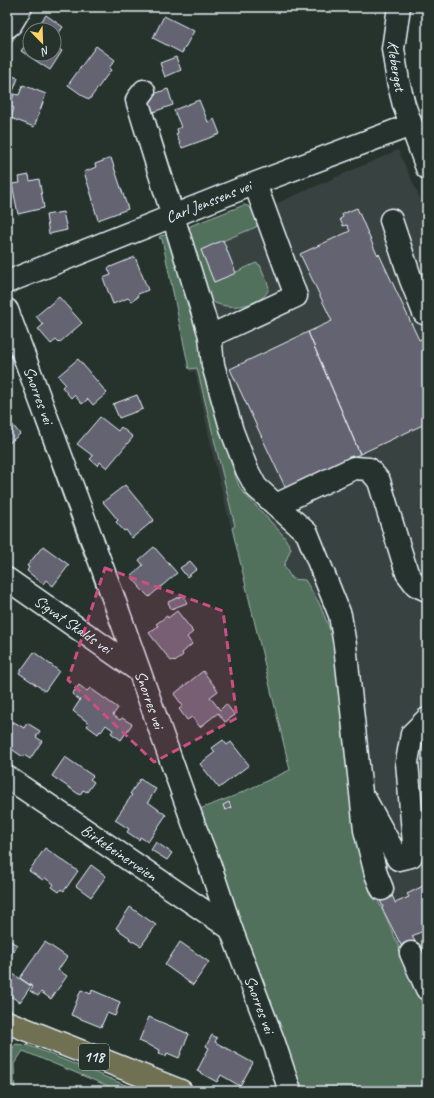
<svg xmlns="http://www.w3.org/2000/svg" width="434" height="1098" font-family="Caveat,sans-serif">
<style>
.built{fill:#394241}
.green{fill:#51715b;stroke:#9cb1aa}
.building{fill:#646471;stroke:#e8f1f8}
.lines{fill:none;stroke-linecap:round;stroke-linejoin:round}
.minor-casing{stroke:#e8f1f8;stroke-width:25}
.major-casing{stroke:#e8f1f8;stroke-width:25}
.minor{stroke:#26332d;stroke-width:22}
.major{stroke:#706f52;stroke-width:22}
.marked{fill:#cc4e82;fill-opacity:0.2;stroke:#cc4e82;stroke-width:3;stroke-dasharray:8 5;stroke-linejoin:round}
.labels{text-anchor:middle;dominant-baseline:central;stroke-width:3.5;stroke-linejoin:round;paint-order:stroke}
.shield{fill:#26332d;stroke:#aeb8bb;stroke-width:1}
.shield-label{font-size:15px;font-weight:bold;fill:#e8f1f8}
.street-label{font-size:16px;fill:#e8f1f8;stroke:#26332d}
</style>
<rect width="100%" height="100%" fill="#26332d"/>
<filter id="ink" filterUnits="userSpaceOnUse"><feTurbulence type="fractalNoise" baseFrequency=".025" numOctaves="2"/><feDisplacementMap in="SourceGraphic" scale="8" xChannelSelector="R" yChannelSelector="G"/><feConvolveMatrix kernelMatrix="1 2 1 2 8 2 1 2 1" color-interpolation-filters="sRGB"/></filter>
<g filter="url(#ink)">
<path class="built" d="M398,150L427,214V1091L290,770L264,659L214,459L195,371L190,372L162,239L248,208L254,212L273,205Z"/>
<path class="green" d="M31,7H35L7,49V40Z
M148,96L181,200L177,201L171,187Z
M244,205C253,206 255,215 258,223L256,227L201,250L214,282L256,263L260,265L269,287C266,307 221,313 208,298L189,233L190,226Z
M165,235H169L196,310L213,394L230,460L239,486L244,493L283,535L291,548L284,566L292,579L305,580L319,603L338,649L342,713V730L350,781L375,894L427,1008V1091H305L301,1083L296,1080L197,810L234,796L290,770L232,528L235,526L197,368L189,369L162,239L159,238L160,236Z
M40,419L91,560L86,561L35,420Z
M92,576L98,577L113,622L110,625Z
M16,1044L30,1046L140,1091H120L23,1051L14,1064L15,1091H11C10,1076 4,1056 16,1044Z"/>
<path class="building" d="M46,15L63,27L54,40V30H35Z
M164,16L194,31L182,53L153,38Z
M30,33V54H54V45L62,51L50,70L21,51L29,40L26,38Z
M96,46L115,60L109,68L111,70L89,100L68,85Z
M176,57L181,70L165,77L160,63Z
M7,74L18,78L11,97L7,96Z
M23,85L46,94L34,127L11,118L14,108L10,106L14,94L19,95Z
M168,89L173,105L153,112L148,96Z
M199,100L208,122L214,119L220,134L182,148L176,134L178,133L177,129L181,127L174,110Z
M111,158L128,209L98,220L92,200H93L84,172L96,167L95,164Z
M29,175L30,181L39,179L44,208L18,214L12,184L20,183L19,177Z
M357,208L375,250L378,255L379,254L419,340L427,336V423L360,454L308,332L332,321L300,254L350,231L347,225L343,226L340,219L343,217L342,214Z
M63,212L67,230L49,234L46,215Z
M223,240L236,273L214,282L201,250Z
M135,257L148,290L138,294L137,298L131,301L128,298L113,304L103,278L111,275L108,268Z
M59,297L82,323L59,343L56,340L51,344L38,329L43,325L36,316Z
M308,332L360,454L286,489L230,369Z
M78,359L107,393L93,405L88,399L82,404L74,395L71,398L62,387L65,384L58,376Z
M137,395L143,409L119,418L113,404Z
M100,417L118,431L121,427L133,437L107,468L100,462L98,466L90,459L93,456L77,444Z
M7,418L20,434L7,445Z
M125,485L154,520L132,538L126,530L124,531L116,522L118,520L103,502Z
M43,546L69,565L53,586L46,580L43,584L27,571L29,567L27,566Z
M154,547L177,573L149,597L139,587H140L131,576L143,565L139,560Z
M190,561L197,569L187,577L180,568Z
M184,595L187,603L171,609L168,602Z
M177,611L192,630H191L193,632L187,637L192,644L182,653L183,655L175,662L173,660L171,661L149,633L158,626L156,624L167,616L168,618Z
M34,652L59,671L45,691L19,673Z
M203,671L218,691L210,697L220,710L226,704L235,715L225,722L218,713L200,727L192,717L187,720L179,709L183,706L174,694Z
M79,685L87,691L90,688L118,708L113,715L120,720L122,718L132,724L121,740L111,733L113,730L106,725L101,732L100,731L98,734L87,726L89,723L73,711L80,700L72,694Z
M9,719L24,728L27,723L40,731L36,737L42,741L30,759L24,755L23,757L7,746V722Z
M223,740L227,745L231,742L249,765L219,788L200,764L215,752L212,748Z
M65,757L93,776L90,779L94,782L87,792L83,790L80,795L52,776Z
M140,779L156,789L148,802L166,815L148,842L140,837L139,840L127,832L129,829L115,820L132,795L130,794Z
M229,802L231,808L225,810L223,805Z
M156,842L172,853L167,860L151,850Z
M45,848L78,871L64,891L61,889L59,892L52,887L54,884L45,878L43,880L29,871Z
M91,865L106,876L91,897L76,886Z
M427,884V934L425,930L412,936L418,947L405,953L382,908L383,907L378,896L390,891L395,902V903L409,897L407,894Z
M130,907L156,925L141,946L129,939L130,938L116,928Z
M7,939L17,945L7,960Z
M45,942L67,957L58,970L67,976L51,999L41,992L38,996L30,991L33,987L20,978Z
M180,942L209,962L193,985L165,965Z
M13,974L31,986L20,1002L7,994V984Z
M81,990L91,994L92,990L120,1002L115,1016L107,1013L101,1027L71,1015Z
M149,1017L189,1034L179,1058L167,1053L166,1056L159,1053L160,1050L139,1041Z
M212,1035L217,1038L215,1042L253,1063L240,1086L221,1075L217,1082L197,1071L209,1048L206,1046Z"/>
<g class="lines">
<defs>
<g id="minor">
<path id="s1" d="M399,7L393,49L398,81L404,105L427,168"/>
<path d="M7,27L11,24L21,7"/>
<path d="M144,91L137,100L210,336"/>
<path d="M255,184L296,296L210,336L213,365L232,431L247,470L256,487L307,533L340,615L345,645L365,830L376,874L382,889"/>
<path d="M391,220L411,280L424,313L427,314"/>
<path id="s2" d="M7,282L243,188L411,125"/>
<path id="s3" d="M7,310L112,594L194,825L209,863L231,929L274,1043L290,1091"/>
<path d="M276,505L354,468L369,469L379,481L407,573L416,585L427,590"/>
<path id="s4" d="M7,579L139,671"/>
<path id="s5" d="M7,777L231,929"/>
<path d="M366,801L398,859L411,856L414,844L407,762L412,734L427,719"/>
<path d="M411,953L427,989"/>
</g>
<path id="major" d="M7,1022L181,1091"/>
</defs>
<use href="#minor" class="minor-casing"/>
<use href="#major" class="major-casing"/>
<use href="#minor" class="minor"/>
<use href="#major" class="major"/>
</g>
</g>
<path class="marked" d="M105,568L223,611L237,718L154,762L68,680Z"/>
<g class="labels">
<rect class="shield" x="79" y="1044" width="30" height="26" rx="3"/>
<g class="shield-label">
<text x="94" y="1057">118</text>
</g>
<g class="street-label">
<text stroke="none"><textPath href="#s1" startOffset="60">Kleberget</textPath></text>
<text stroke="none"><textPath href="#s2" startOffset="217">Carl Jenssens vei</textPath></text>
<text stroke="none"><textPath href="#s3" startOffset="91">Snorres vei</textPath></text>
<text stroke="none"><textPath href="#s4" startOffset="80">Sigvat Skalds vei</textPath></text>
<text stroke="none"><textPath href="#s3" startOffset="415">Snorres vei</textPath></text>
<text stroke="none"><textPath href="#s5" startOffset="135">Birkebeinerveien</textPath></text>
<text stroke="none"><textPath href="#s3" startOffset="739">Snorres vei</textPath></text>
</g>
</g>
<rect width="434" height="1098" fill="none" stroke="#26332d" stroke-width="24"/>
<rect x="12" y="12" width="410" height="1074" fill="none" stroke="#e8f1f8" stroke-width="1.5" filter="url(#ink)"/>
<g transform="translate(42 42) rotate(157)"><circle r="19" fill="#26332d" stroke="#747f7e"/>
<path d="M0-3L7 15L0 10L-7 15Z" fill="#ffd166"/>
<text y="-6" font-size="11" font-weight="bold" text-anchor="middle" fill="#e8f1f8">N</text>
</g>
</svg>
